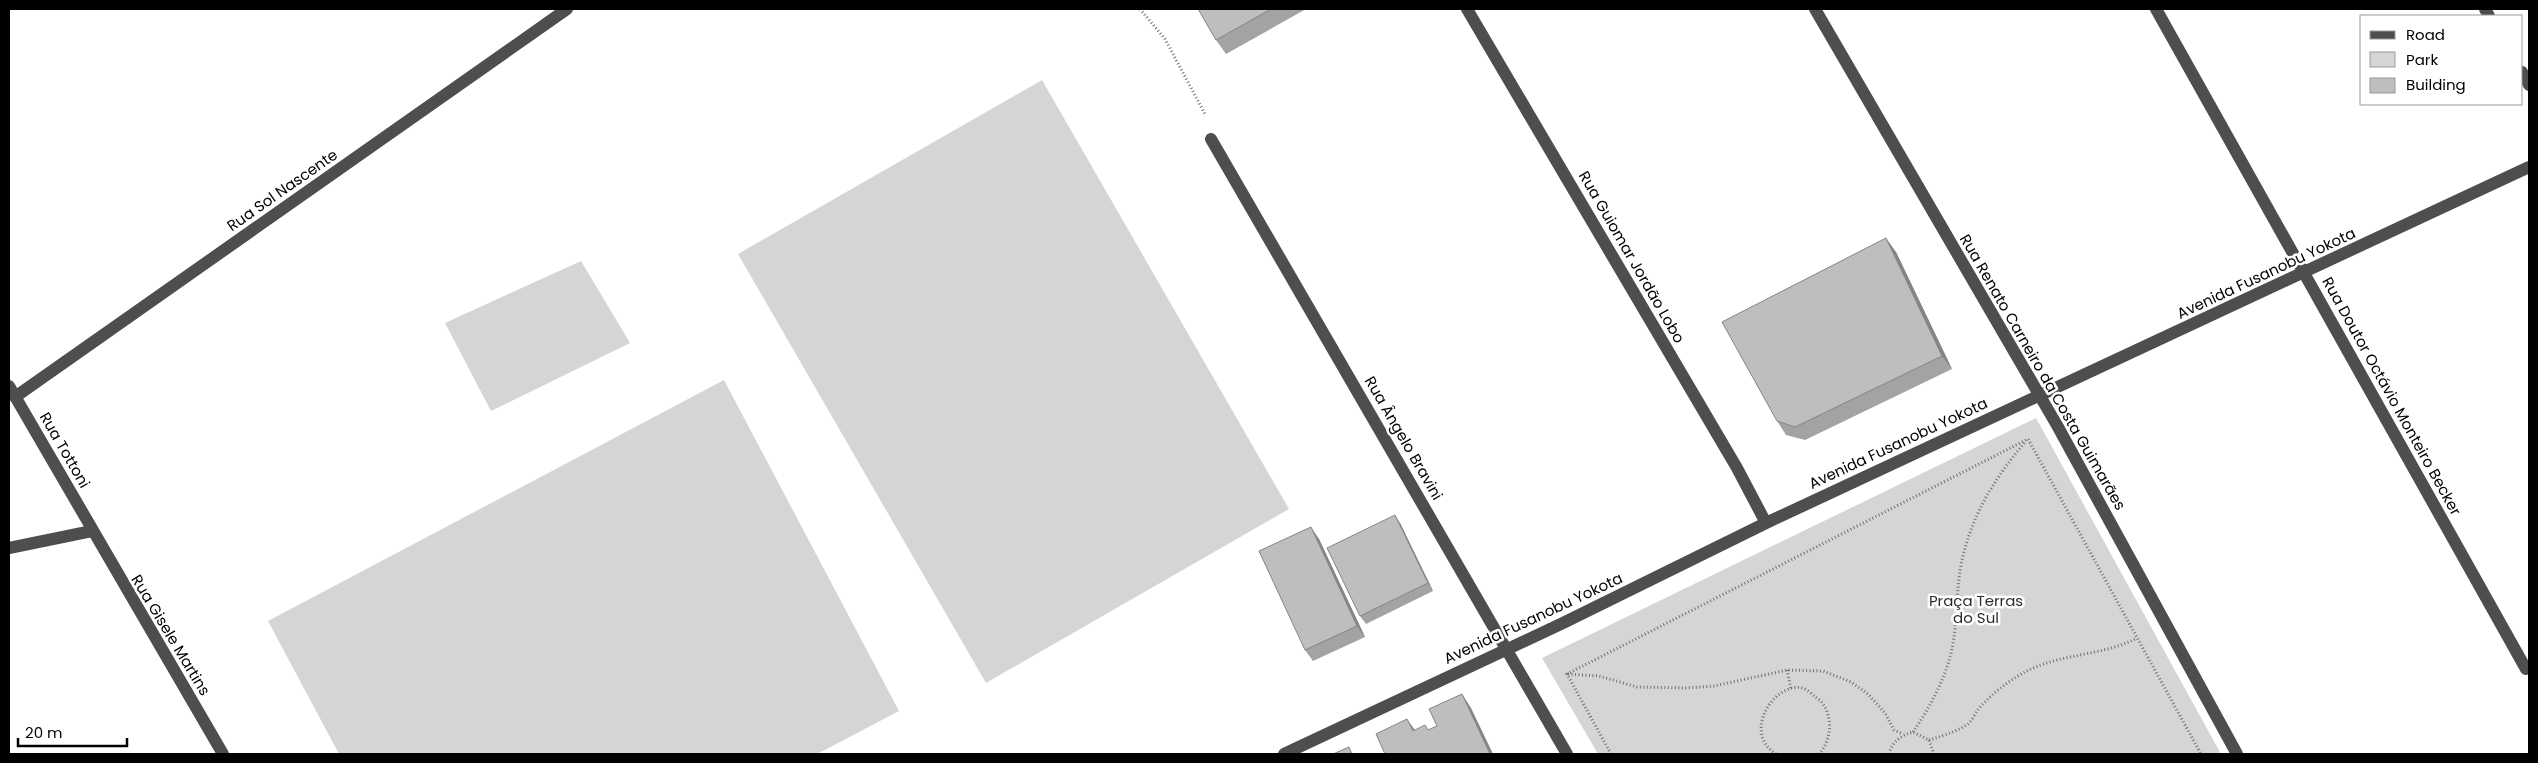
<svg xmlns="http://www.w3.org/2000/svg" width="2538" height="763" font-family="Poppins,sans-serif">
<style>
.green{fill:#d5d5d5}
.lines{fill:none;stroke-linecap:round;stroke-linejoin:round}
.path{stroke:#707070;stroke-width:3;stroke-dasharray:1 2.5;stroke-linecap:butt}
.minor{stroke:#4e4e4e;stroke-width:12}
.wall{fill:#a3a3a3}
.shaded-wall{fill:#858585}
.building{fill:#bebebe;stroke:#858585}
.labels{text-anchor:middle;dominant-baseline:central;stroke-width:5;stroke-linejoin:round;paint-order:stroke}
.street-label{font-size:15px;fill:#000;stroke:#fff}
.park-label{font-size:15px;fill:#2c2c2c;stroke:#fff}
</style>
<rect width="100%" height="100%" fill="#fff"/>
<path class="green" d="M1042,80L1289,509L986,683L738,254Z
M581,261L630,343L491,411L445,323Z
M724,380L899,711L817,754H339L268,621Z
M2036,418L2221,754H1598L1542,658Z"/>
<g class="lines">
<path class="path" d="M1140,9L1165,39L1205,114
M1787,670L1791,689
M1568,674L1599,676L1637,687L1686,688L1714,686L1787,670L1823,671L1851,682L1868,694L1885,713L1894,730L1903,734
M1913,732C1931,706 1948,674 1953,643C1958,615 1956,587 1962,560C1973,512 1995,478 2026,441
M1929,740C1942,736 1956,732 1968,724C1973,720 1975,713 1979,708C1992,694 2009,680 2027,671C2062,653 2103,656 2137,638
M1611,754L1567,674L2028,439L2201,754
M1776,754C1741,732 1775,682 1802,688C1807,689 1812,694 1815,697C1822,701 1826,707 1828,715C1832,729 1828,744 1819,754
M1889,754C1892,742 1901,735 1913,732L1929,740L1934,754"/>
<path class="minor" d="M1467,9L1737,468L1766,523
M1815,9L2058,427L2237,754
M2156,9L2526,669
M2485,9L2489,16
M2522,72L2529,85
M1211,139L1567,754
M9,386L223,754
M15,397L567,9
M9,548L92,531
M1284,754L1563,623L1766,523L2529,167"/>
</g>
<path class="wall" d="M1198,9H1306L1226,54L1216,40Z
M1896,252L1952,369L1805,440L1786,435L1777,421Z
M1400,523L1433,591L1366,624L1360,616Z
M1319,539L1365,637L1313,661L1305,650Z"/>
<path class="shaded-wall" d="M1886,238L1896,252L1952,369L1942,356Z
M1395,515L1400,523L1433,591L1428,583Z
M1311,527L1319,539L1365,637L1357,626Z
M1462,694L1471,708L1493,754H1490Z
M1407,719L1417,733L1413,731Z"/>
<path class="building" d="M1198,9H1271L1216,40Z
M1886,238L1942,356L1795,427L1777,421L1722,322Z
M1395,515L1428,583L1360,616L1327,548Z
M1311,527L1357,626L1305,650L1259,551Z
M1462,694L1490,754H1385L1376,734L1407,719L1413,731L1425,725L1428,730L1437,726L1429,709Z
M1349,747L1352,754H1333Z"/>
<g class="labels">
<g class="street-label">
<text transform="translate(282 190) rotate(-35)">Rua Sol Nascente</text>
<text transform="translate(1632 257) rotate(60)">Rua Guiomar Jordão Lobo</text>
<text transform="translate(2266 273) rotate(-25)">Avenida Fusanobu Yokota</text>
<text transform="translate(2043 372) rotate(60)">Rua Renato Carneiro da Costa Guimarães</text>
<text transform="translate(2392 396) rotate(61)">Rua Doutor Octávio Monteiro Becker</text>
<text transform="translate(1404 438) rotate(60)">Rua Ângelo Bravini</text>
<text transform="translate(1898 443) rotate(-25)">Avenida Fusanobu Yokota</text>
<text transform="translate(65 450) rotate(60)">Rua Tottoni</text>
<text transform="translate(1533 618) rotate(-25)">Avenida Fusanobu Yokota</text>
<text transform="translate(171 635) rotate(59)">Rua Gisele Martins</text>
</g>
<g class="park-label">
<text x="1976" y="600">Praça Terras<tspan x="1976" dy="17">do Sul</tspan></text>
</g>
</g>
<rect width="2538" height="763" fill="none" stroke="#000000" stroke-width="20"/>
<rect x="2360" y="15" width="162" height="90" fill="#ffffff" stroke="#999999"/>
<rect x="2370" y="31" width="25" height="8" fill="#4e4e4e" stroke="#999999"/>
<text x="2406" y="40" font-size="15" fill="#000000">Road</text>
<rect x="2370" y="52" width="25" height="15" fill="#d5d5d5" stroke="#999999"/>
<text x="2406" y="65" font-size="15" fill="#000000">Park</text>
<rect x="2370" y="78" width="25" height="15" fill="#bebebe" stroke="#999999"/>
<text x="2406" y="90" font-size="15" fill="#000000">Building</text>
<path d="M18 738v8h109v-8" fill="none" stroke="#000000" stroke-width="2.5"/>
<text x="25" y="738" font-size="15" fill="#000000" stroke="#ffffff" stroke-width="4" paint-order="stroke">20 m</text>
</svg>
